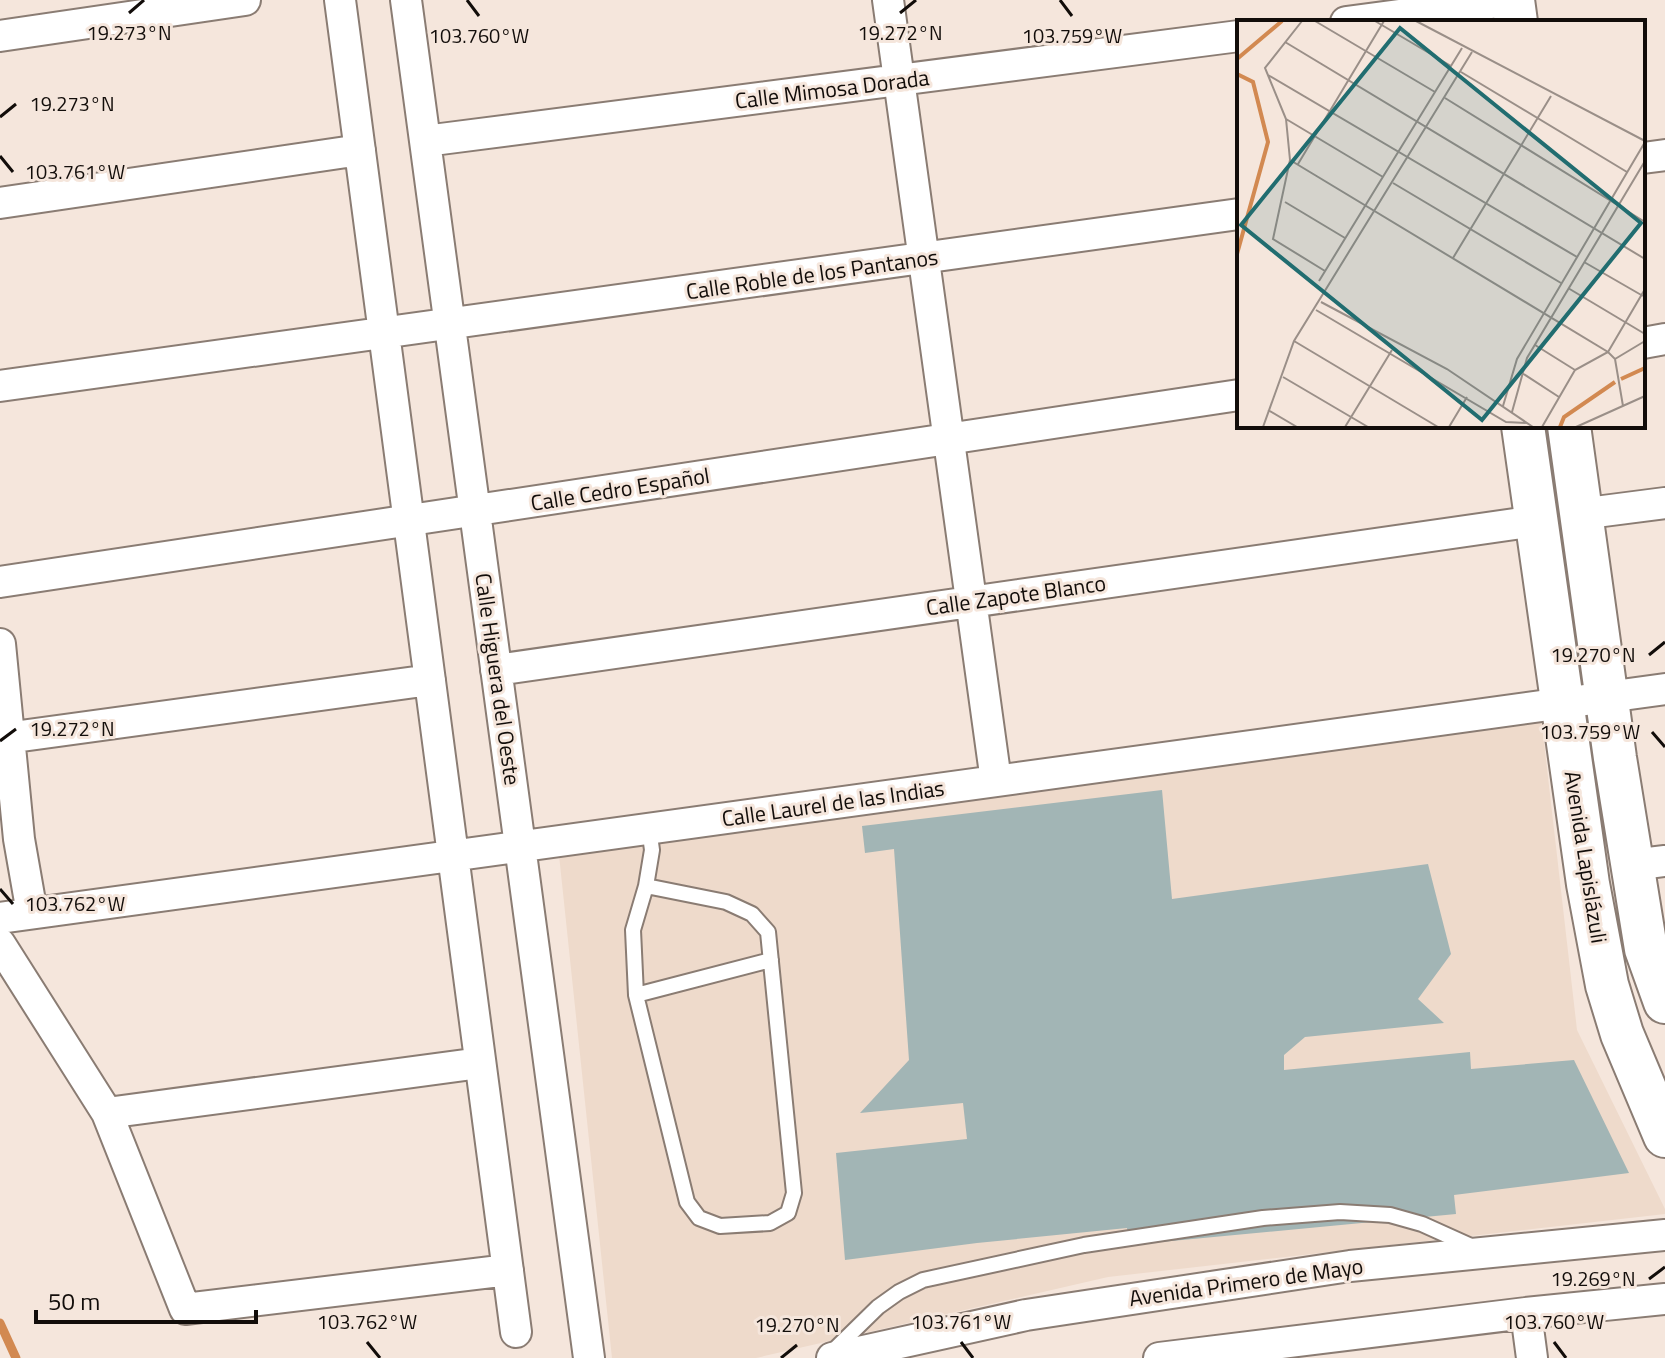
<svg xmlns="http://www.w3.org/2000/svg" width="1665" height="1358" font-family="'Titillium Web',sans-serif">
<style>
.built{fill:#eedacb}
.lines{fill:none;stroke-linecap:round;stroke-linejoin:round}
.stream{stroke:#d28951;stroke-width:9}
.building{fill:#a2b5b5}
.lane-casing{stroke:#8a7c73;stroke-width:18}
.street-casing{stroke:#8a7c73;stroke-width:34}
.secondary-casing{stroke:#8a7c73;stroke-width:46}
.lane{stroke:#fff;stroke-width:14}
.street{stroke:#fff;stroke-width:30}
.secondary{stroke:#fff;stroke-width:42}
.ticks{fill:none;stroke:#120d0a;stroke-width:3}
.labels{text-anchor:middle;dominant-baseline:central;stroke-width:6;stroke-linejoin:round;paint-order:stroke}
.street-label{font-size:22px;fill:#120d0a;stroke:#f5e6dc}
.inset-river{fill:none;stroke:#d28951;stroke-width:4}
.inset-road{fill:none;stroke:#9a8f88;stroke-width:2}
.view{fill:#216d70;fill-opacity:0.15;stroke:#216d70;stroke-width:4}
.inset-edge{fill:none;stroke:#120d0a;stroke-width:4}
.ticks-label{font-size:20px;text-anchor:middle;fill:#120d0a;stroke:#f5e6dc;stroke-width:6;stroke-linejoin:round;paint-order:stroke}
</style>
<rect width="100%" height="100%" fill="#f5e6dc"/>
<path class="built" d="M1541,716L1577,1030L1665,1209V1214L1108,1277L756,1358H612L559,855Z"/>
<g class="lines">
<path class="stream" d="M0,1323L16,1358"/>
</g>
<path class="building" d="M1162,790L1172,899L1428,864L1451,954L1418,999L1444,1023L1305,1037L1284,1055V1070L1470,1052L1471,1069L1574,1060L1629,1173L1454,1195L1456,1214L1129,1245L1127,1228L977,1243L845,1260L836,1153L967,1139L963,1103L860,1113L909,1060L894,849L865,853L862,826Z"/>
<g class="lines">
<defs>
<path id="lane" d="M646,886L726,902L752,914L768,932L794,1193L788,1213L770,1223L720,1226L699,1218L687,1202L636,995L633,930L646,886L652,850L649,828
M636,995L771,960
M832,1352L878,1307L899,1292L923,1280L1084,1245L1263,1218L1340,1212L1390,1215L1422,1224L1473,1247"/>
<path id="street" d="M340,0L516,1332
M406,0L589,1358
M888,0L996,781
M1346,22L1515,0
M0,36L245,0
M425,141L1239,36
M1643,158L1665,155
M0,203L360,150
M1643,343L1665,339
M0,386L1239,214
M1580,514L1665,503
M0,582L1239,395
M0,644L19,839L32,913
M496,670L1536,521
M0,739L430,680
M1632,865L1665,861
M0,918L1665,689
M0,944L107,1113L185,1309L508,1270
M107,1113L480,1063
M1526,1313L1532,1358
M832,1358L1026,1315L1350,1266L1665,1235
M1159,1358L1526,1313L1665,1299"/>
<path id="secondary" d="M1462,0L1465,22
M1513,0L1516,22
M1523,426L1588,884L1607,985L1622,1034L1665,1136
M1569,426L1615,758L1646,949L1665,1002"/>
</defs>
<use href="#lane" class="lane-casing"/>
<use href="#street" class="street-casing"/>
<use href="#secondary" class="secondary-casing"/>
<use href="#lane" class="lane"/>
<use href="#street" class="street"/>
<use href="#secondary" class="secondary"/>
</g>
<path class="ticks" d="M467,0L479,16M1060,0L1072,16M129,13L144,0M900,13L916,0M0,117L16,104M0,156L13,172M1649,655L1665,642M1652,732L1665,747M0,741L16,729M0,889L13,904M1649,1279L1665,1267M367,1342L380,1358M961,1342L973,1358M1554,1342L1566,1358M781,1358L797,1345"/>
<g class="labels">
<g class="street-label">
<text transform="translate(832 89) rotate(-7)">Calle Mimosa Dorada</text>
<text transform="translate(812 274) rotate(-8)">Calle Roble de los Pantanos</text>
<text transform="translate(620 489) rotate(-9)">Calle Cedro Español</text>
<text transform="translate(1016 595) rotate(-8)">Calle Zapote Blanco</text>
<text transform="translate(498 679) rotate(82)">Calle Higuera del Oeste</text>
<text transform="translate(833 803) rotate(-8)">Calle Laurel de las Indias</text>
<text transform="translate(1586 857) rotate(81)">Avenida Lapislázuli</text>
<text transform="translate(1246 1282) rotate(-8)">Avenida Primero de Mayo</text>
</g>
</g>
<g transform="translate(1237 20)">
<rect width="408" height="408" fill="#f5e6dc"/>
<path class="inset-river" d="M0,39L45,1M0,54L16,62L31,122L0,234M384,359L408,348M323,407L327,397L378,362"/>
<path class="inset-road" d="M65,1L28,48L49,99L53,140L36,219L88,251M78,1L198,72M138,1L214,46M179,1L408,121M48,22L408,239M224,52L390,152M31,55L340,237M208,78L408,202M49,99L146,157M53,140L371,332L378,339L386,386M61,144L147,1M156,163L324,263M48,182L108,218M216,238L314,76M347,242L406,276M82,261L225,28M331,268L408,314M84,282L210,349L296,407M79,290L269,402L290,403M57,321L201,407M298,325L338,350M378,339L408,321M285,353L322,377M46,357L131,407M266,386L280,339L408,122M31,390L60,407M275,392L290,338L408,141M26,407L57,321L235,32M108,407L155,330M212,407L230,377M305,407L338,350L371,332L408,269M339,407L408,376"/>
<path class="view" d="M163,8L404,203L245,400L4,205Z"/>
<rect width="408" height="408" class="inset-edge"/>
</g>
<g class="ticks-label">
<text x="129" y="40">19.273°N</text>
<text x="900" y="40">19.272°N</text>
<text x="479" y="43">103.760°W</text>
<text x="1072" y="43">103.759°W</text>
<text x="72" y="111">19.273°N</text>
<text x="75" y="179">103.761°W</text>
<text x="1593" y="662">19.270°N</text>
<text x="72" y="736">19.272°N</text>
<text x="1590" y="739">103.759°W</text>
<text x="75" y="911">103.762°W</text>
<text x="1593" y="1286">19.269°N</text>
<text x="367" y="1329">103.762°W</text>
<text x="961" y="1329">103.761°W</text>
<text x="1554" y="1329">103.760°W</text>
<text x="797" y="1332">19.270°N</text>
</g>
<path d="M36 1310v12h220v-12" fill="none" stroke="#120d0a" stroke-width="4"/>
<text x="48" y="1310" font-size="24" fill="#120d0a" stroke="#f5e6dc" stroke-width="6" paint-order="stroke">50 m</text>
</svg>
